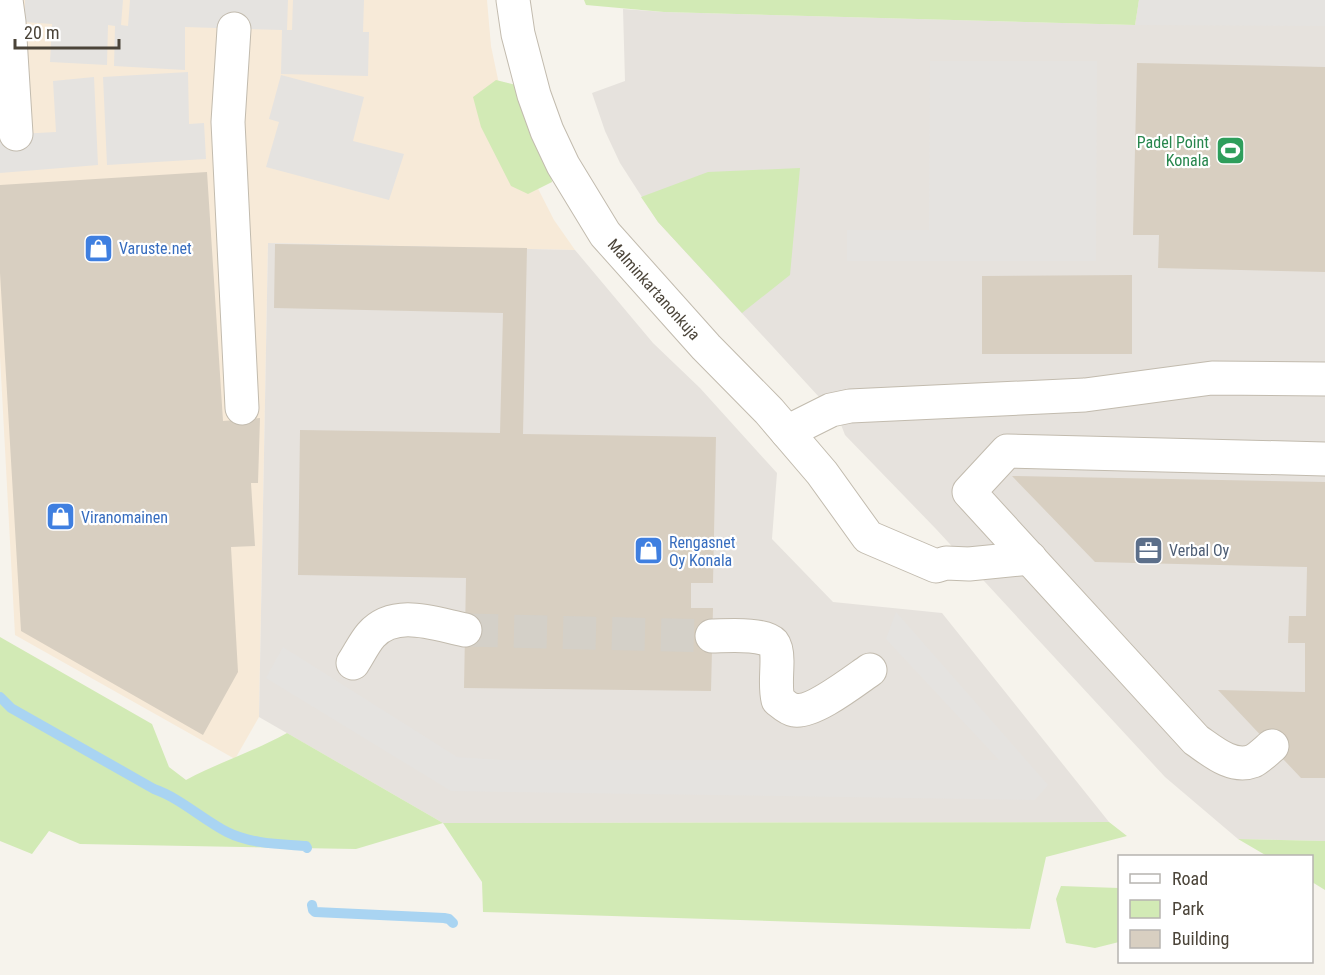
<svg xmlns="http://www.w3.org/2000/svg" width="1325" height="975" font-family="'Roboto Condensed',sans-serif">
<style>
.commercial{fill:#f7ead8}
.industrial{fill:#e6e2dd}
.green{fill:#d2eab5}
.parking{fill:#e5e3e0}
.lines{fill:none;stroke-linecap:round;stroke-linejoin:round}
.stream{stroke:#a9d4f2;stroke-width:10}
.building{fill:#d8cfc1}
.minor-tunnel{stroke:#d4d0c8;stroke-width:33;stroke-dasharray:33 16;stroke-linecap:butt}
.minor-casing{stroke:#c2bbae;stroke-width:35}
.minor{stroke:#fff;stroke-width:33}
.labels{text-anchor:middle;dominant-baseline:central;stroke-width:4.5;stroke-linejoin:round;paint-order:stroke}
.leisure-label{font-size:16px;fill:#27864d;stroke:#fff;text-anchor:end}
.shop-label{font-size:16px;fill:#366cbe;stroke:#fff;text-anchor:start}
.street-label{font-size:16px;fill:#4b4439;stroke:#fff}
.service-label{font-size:16px;fill:#4e5e75;stroke:#fff;text-anchor:start}
</style>
<rect width="100%" height="100%" fill="#f6f3ec"/>
<path class="commercial" d="M0,0H487L491,46L500,89L525,163L554,220L575,250L268,243L259,717L235,759L15,635L0,356Z"/>
<path class="industrial" d="M1139,0H1325V841L1238,839L1165,777L936,529L845,435L840,422L831,410L658,222L620,163L605,131L592,93L625,81L623,9L664,12L1135,25Z
M268,243L575,250L653,343L700,388L777,473L772,539L833,602L942,613L1109,822L443,823L259,717Z"/>
<path class="green" d="M584,0H1139L1135,25L664,12L586,5Z
M496,80L516,85L545,130L552,182L528,194L511,186L481,127L473,97Z
M800,168L790,275L742,313L658,222L641,197L708,172Z
M0,637L152,724L169,767L186,780C219,762 253,752 287,733L443,823L1109,822L1127,836L1046,857L1030,929L483,912L482,882L443,823L356,849L80,844L49,831L32,854L0,841Z
M1238,839L1325,841V890L1312,882V856H1267Z
M1061,886L1119,888V942L1095,948L1066,943L1056,899Z"/>
<path class="parking" d="M25,0H123L121,25L128,26L130,0H288L287,30H292L293,0H364L363,32H369L368,76L281,74L282,30L185,27V70L114,66L115,26L108,25L107,65L50,62L52,24L25,22Z
M1139,0H1325V26L1136,25Z
M930,61H1097L1096,261H847V230H929Z
M188,72L189,124L204,123L206,159L107,165L103,77Z
M281,75L364,97L353,141L404,154L389,200L266,167L279,122L269,119Z
M94,77L98,165L0,173V135L56,132L53,81Z
M896,612L1048,785L1035,800L451,791L266,678L283,647L457,757L501,760H999L886,639Z"/>
<g class="lines">
<path class="stream" d="M0,697L11,708L154,789C180,798 202,819 227,832C251,844 279,844 306,846L307,848
M312,905L313,910L315,912L444,918L449,919L453,923"/>
</g>
<path class="building" d="M1137,63L1325,67V272L1158,268L1159,235H1133Z
M207,172L223,421L260,418L258,483H251L255,546L231,547L238,672L203,735L21,631L0,273V185Z
M275,244L527,248L523,434L716,437L713,583H691V608H713L711,691L464,688L466,578L298,575L300,430L500,433L503,313L274,308Z
M1132,275V354H982V276Z
M1012,476L1325,482V778H1301L1218,690L1305,692V643H1288L1289,616H1306L1307,567L1095,562Z"/>
<g class="lines">
<path class="minor-tunnel" d="M465,630L712,636"/>
<defs>
<g id="minor">
<path d="M6,0L9,22L16,134"/>
<path id="s1" d="M513,0L518,34L534,95L547,131L563,165L605,234L706,347L769,411L822,473L868,537L936,566L946,563L969,564L1030,558"/>
<path d="M234,29L228,122L242,408"/>
<path d="M787,432L831,410L850,406L1085,395L1212,378L1325,379"/>
<path d="M712,636C726,636 764,633 773,643C777,648 777,656 777,661C777,675 775,687 778,700C783,704 788,709 794,710C812,714 854,681 870,670"/>
<path d="M353,663C359,654 364,643 371,635C395,608 435,624 465,630"/>
<path d="M1272,746C1266,751 1259,758 1253,761C1232,769 1212,751 1196,740L969,492L1007,451L1325,459"/>
</g>
</defs>
<use href="#minor" class="minor-casing"/>
<use href="#minor" class="minor"/>
</g>
<defs>
<symbol id="stadium-square" viewBox="-11 -11 22 22"><rect x="-9" y="-9" width="18" height="18" rx="4" fill="#2e9e5b" stroke="#fff"/><path d="M0-5a6.5 5 0 1 0 0 10a6.5 5 0 1 0 0-10ZM-3.5-1.8h7v3.6h-7Z" fill="#fff"/></symbol>
<symbol id="shop-square" viewBox="-11 -11 22 22"><rect x="-9" y="-9" width="18" height="18" rx="4" fill="#3f7fe0" stroke="#fff"/><path d="M-5-2.5h2.3a2.7 3.5 0 0 1 5.4 0H5L5.5 6h-11ZM-1.5-2.5h3a1.5 2.3 0 0 0-3 0Z" fill="#fff"/></symbol>
<symbol id="office-square" viewBox="-11 -11 22 22"><rect x="-9" y="-9" width="18" height="18" rx="4" fill="#5c6f8a" stroke="#fff"/><path d="M-6-3h4V-5.5h4V-3h4V5H-6ZM-1-4.5V-3h2v-1.5ZM-6 0V1H6V0Z" fill="#fff"/></symbol>
</defs>
<g fill-rule="evenodd">
<use href="#stadium-square" x="1214" y="134" width="33" height="33"/>
<use href="#shop-square" x="82" y="232" width="33" height="33"/>
<use href="#shop-square" x="44" y="500" width="33" height="33"/>
<use href="#office-square" x="1132" y="534" width="33" height="33"/>
<use href="#shop-square" x="632" y="534" width="33" height="33"/>
</g>
<g class="labels">
<g class="leisure-label">
<text x="1209" y="142">Padel Point<tspan x="1209" dy="18">Konala</tspan></text>
</g>
<g class="shop-label">
<text x="119" y="248">Varuste.net</text>
<text x="81" y="517">Viranomainen</text>
<text x="669" y="542">Rengasnet<tspan x="669" dy="18">Oy Konala</tspan></text>
</g>
<g class="street-label">
<text stroke="none"><textPath href="#s1" startOffset="328">Malminkartanonkuja</textPath></text>
</g>
<g class="service-label">
<text x="1169" y="550">Verbal Oy</text>
</g>
</g>
<rect x="1118" y="855" width="195" height="108" fill="#ffffff" stroke="#b7b4b0" stroke-width="1.5"/>
<rect x="1130" y="874" width="30" height="9" fill="#ffffff" stroke="#b7b4b0" stroke-width="1.5"/>
<text x="1172" y="885" font-size="18" fill="#4b4439">Road</text>
<rect x="1130" y="900" width="30" height="18" fill="#d2eab5" stroke="#b7b4b0" stroke-width="1.5"/>
<text x="1172" y="915" font-size="18" fill="#4b4439">Park</text>
<rect x="1130" y="930" width="30" height="18" fill="#d8cfc1" stroke="#b7b4b0" stroke-width="1.5"/>
<text x="1172" y="945" font-size="18" fill="#4b4439">Building</text>
<path d="M15 39v9h104v-9" fill="none" stroke="#4b4439" stroke-width="3"/>
<text x="24" y="39" font-size="18" fill="#4b4439" stroke="#ffffff" stroke-width="4.5" paint-order="stroke">20 m</text>
</svg>
